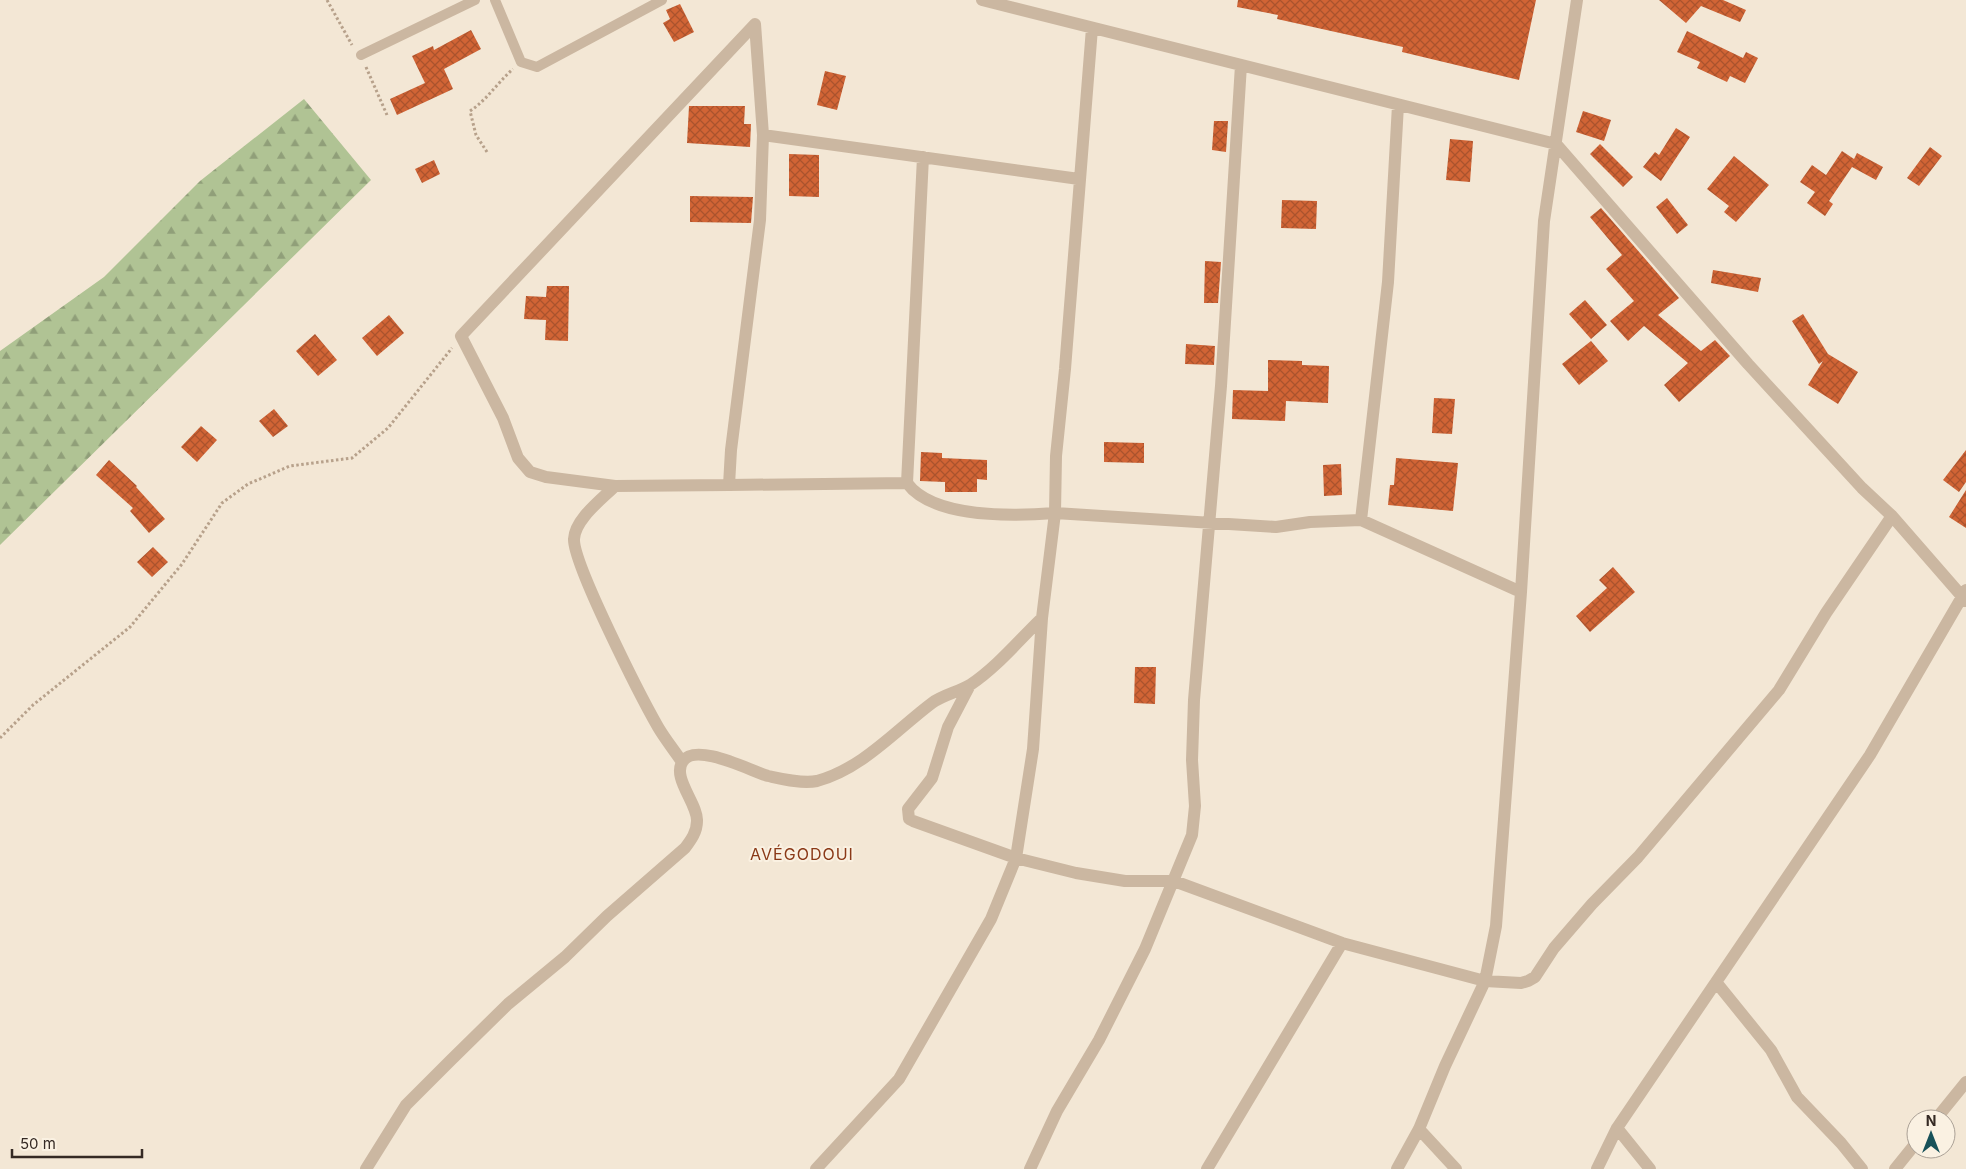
<svg xmlns="http://www.w3.org/2000/svg" width="1966" height="1169" font-family="Inter,sans-serif">
<style>
.forest{fill:url(#forest-firs)}
.building{fill:url(#building-cross-hatch)}
.lines{fill:none;stroke-linecap:round;stroke-linejoin:round}
.path{stroke:#b7a18b;stroke-width:3;stroke-dasharray:2.5 2.5;stroke-linecap:butt}
.service{stroke:#cbb7a1;stroke-width:10}
.minor{stroke:#cbb7a1;stroke-width:12}
.labels{text-anchor:middle;dominant-baseline:central;stroke-width:4;stroke-linejoin:round;paint-order:stroke}
.quarter-label{font-size:16px;letter-spacing:1px;fill:#8a3917;stroke:#faf1e2}
</style>
<defs>
<pattern id="forest-firs" width="22" height="20" patternUnits="userSpaceOnUse" patternTransform="scale(1.25)"><rect width="22" height="20" fill="#b0c394"/><path d="M5 1l3.5 6h-7zM16 11l3.5 6h-7z" fill="#909f79"/></pattern>
<pattern id="building-cross-hatch" width="8" height="8" patternUnits="userSpaceOnUse" patternTransform="scale(1.25)"><rect width="8" height="8" fill="#d16435"/><path d="M0 0l8 8M0 8l8-8" fill="none" stroke="#aa532d"/></pattern>
</defs>
<rect width="100%" height="100%" fill="#f3e7d5"/>
<path class="forest" d="M304,99L371,180L0,545V351L104,277L200,181Z"/>
<path class="building" d="M1238,0H1536L1519,80L1402,52L1403,47L1277,19L1278,15L1237,7Z
M1659,0H1723L1746,10L1740,22L1701,6L1686,23Z
M680,4L694,32L674,42L663,23L670,19L666,10Z
M471,30L481,49L444,69L453,89L397,115L390,99L425,83L412,56L433,46L434,50Z
M1687,31L1743,58L1746,52L1758,58L1745,83L1730,76L1727,82L1697,68L1700,62L1677,52Z
M825,71L846,76L837,110L817,105Z
M689,106H745L744,124H751L750,147L687,143Z
M1583,111L1611,120L1604,141L1576,132Z
M1214,121H1228L1226,152L1212,150Z
M1676,128L1690,137L1661,181L1643,167L1655,152L1659,155Z
M1450,139L1473,141L1470,182L1446,180Z
M1600,144L1633,177L1623,187L1590,154Z
M1930,147L1942,156L1919,186L1907,178Z
M1842,151L1854,159L1857,153L1883,167L1876,180L1852,167L1829,201L1833,204L1825,216L1807,203L1815,192L1800,182L1812,165L1826,175Z
M789,154L819,155V197L789,196Z
M1734,156L1769,185L1736,222L1724,212L1729,206L1707,189Z
M434,160L440,174L422,183L415,169Z
M690,196L753,197L751,223L690,222Z
M1667,198L1688,225L1677,234L1656,207Z
M1282,200L1317,201L1316,229L1281,228Z
M1601,208L1679,298L1658,315L1701,351L1715,340L1730,356L1679,402L1664,385L1688,363L1644,326L1628,341L1610,321L1634,301L1606,269L1622,255L1590,217Z
M1205,261L1221,262L1218,303H1204Z
M1713,270L1761,278L1758,292L1711,283Z
M547,286H569L568,341L545,340L546,320L524,319L526,296L546,297Z
M1585,300L1607,325L1591,339L1569,314Z
M1803,314L1828,354L1858,372L1838,404L1808,385L1823,361L1819,364L1792,321Z
M389,315L404,333L377,356L362,338Z
M315,334L337,360L318,376L296,351Z
M1591,341L1608,361L1579,385L1562,364Z
M1186,344L1215,346L1214,365L1185,364Z
M1268,360L1302,361V365L1329,366L1328,403L1286,401L1285,421L1232,419L1233,390L1268,391Z
M1434,398L1455,399L1452,434L1432,433Z
M274,409L288,426L273,437L259,421Z
M201,426L217,440L197,462L181,447Z
M1104,442L1144,443V463L1104,462Z
M1966,450V482L1959,492L1943,480Z
M921,452L942,453V458L987,460V480L977,479V492H945V482L920,481Z
M1396,458L1458,463L1453,511L1388,505L1390,485H1394Z
M109,460L137,486L136,487L165,519L149,533L130,511L133,508L96,475Z
M1341,464L1342,495L1324,496L1323,465Z
M1966,490V528L1949,517Z
M153,547L168,562L152,577L137,562Z
M1613,567L1635,592L1590,632L1576,616L1607,588L1599,580Z
M1135,667H1156L1155,704L1134,703Z"/>
<g class="lines">
<path class="path" d="M327,0L352,45
M366,67L387,115
M487,152L476,135L470,111C487,100 497,83 513,69
M0,738L33,705L130,627L182,564L222,503L248,484L290,466L352,458L388,428L452,348"/>
<path class="service" d="M495,0L521,62L537,67L662,0
M361,55L475,0"/>
<path class="minor" d="M982,0L1556,144L1748,364L1862,488L1892,516L1966,601
M755,24L763,135L760,220L731,450L729,485L615,486L546,477L530,472L518,458L503,418L461,336Z
M763,135L1079,179
M923,157L907,483C933,519 1015,516 1055,513L1276,527L1310,522L1361,520L1521,592
M729,485L907,483
M615,486C602,499 575,519 574,539C573,564 642,699 658,727C665,739 674,750 682,762
M1361,520L1388,282L1398,105
M970,685L948,727L932,778L908,809L909,819L913,821L1016,858L1076,873L1125,881H1174L1342,943L1485,981L1521,983L1528,981L1535,977L1554,948L1592,904L1638,857L1779,690L1826,613L1892,516
M1716,982L1771,1050L1797,1097L1841,1143L1862,1169
M1936,1119L1966,1082
M1617,1128L1650,1169
M1419,1129L1456,1169
M366,1169L406,1105L450,1061L508,1004L565,957L607,916L685,848C691,840 697,832 697,821C698,804 671,777 683,761C696,742 751,771 768,776C782,779 802,784 817,781C862,769 896,730 932,703C943,695 958,692 970,685C997,667 1019,640 1042,618
M816,1169L899,1079L991,919L1016,858L1033,749L1042,618L1055,513L1056,456L1065,369L1092,28
M1030,1169L1057,1111L1099,1040L1145,949L1192,835L1195,806L1192,760L1194,700L1221,386L1241,65
M1207,1169L1342,943
M1397,1169L1419,1129L1445,1066L1485,981L1496,926L1521,592L1544,221L1577,0
M1597,1169L1617,1128L1870,755L1966,590
M1895,1169L1916,1143"/>
</g>
<g class="labels">
<g class="quarter-label">
<text x="802" y="854">AVÉGODOUI</text>
</g>
</g>
<g transform="translate(1931 1134)"><circle r="24" fill="#faf1e2" stroke="#aba196"/>
<path d="M0-4L9 19L0 12L-9 19Z" fill="#175159"/>
<text y="-8" font-size="14" font-weight="bold" text-anchor="middle" fill="#352a24">N</text>
</g>
<path d="M12 1149v8h130v-8" fill="none" stroke="#352a24" stroke-width="2.5"/>
<text x="20" y="1149" font-size="15" fill="#352a24" stroke="#faf1e2" stroke-width="4" paint-order="stroke">50 m</text>
</svg>
